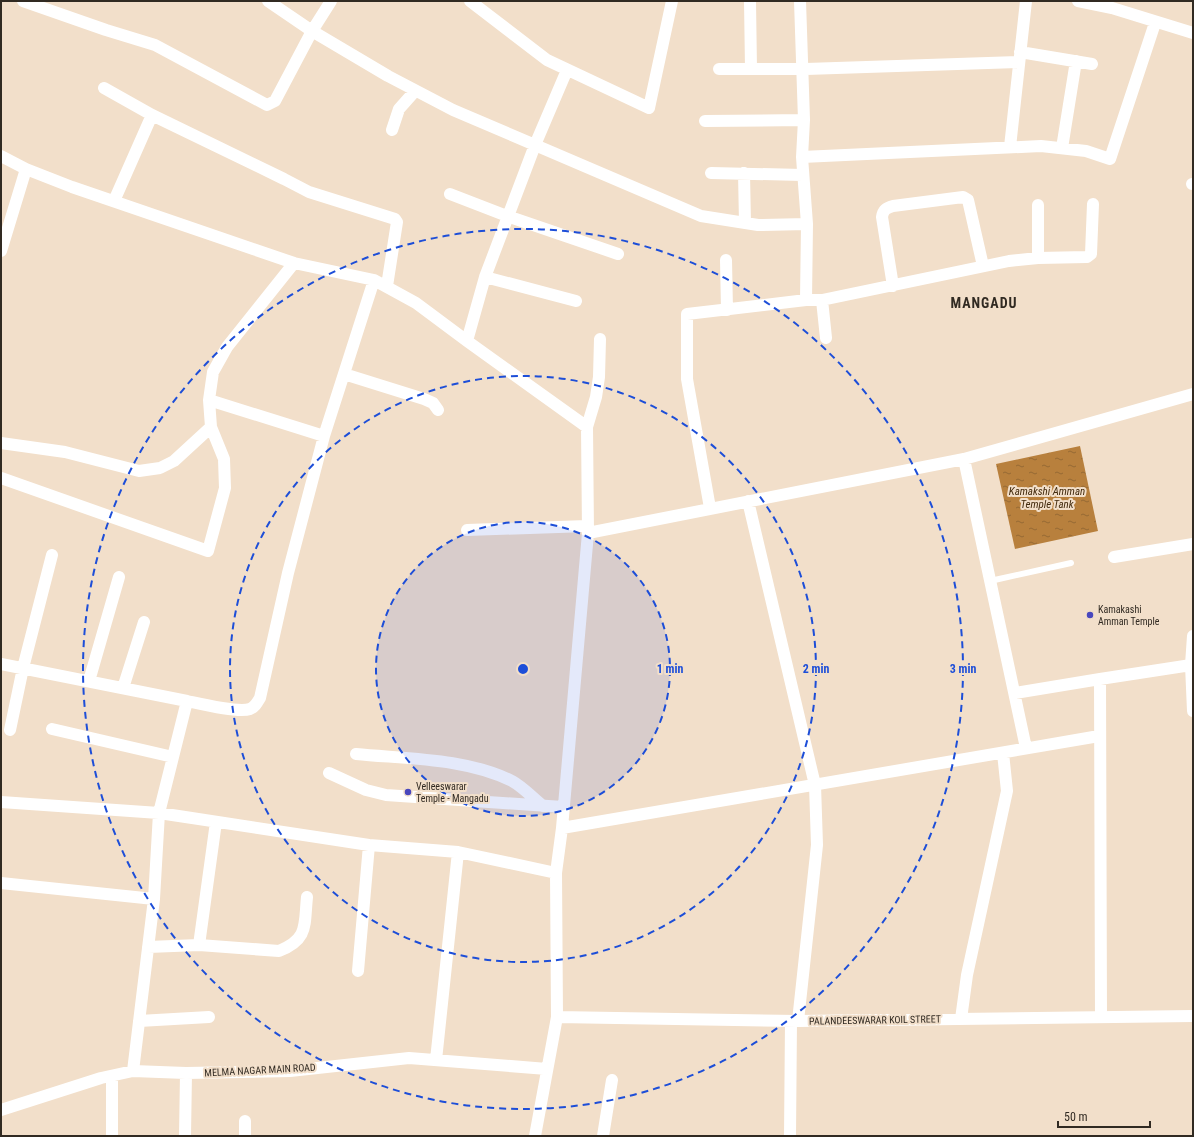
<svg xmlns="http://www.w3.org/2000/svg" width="1194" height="1137" font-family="'Roboto Condensed',sans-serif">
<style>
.water{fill:url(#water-ripples)}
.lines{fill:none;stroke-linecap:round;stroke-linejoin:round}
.lane{stroke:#fff;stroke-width:6}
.street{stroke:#fff;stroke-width:12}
.ring{fill:none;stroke:#1d4ed8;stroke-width:2;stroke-dasharray:7 5}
.poi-dot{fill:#4947bd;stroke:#f2dfca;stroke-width:1.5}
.labels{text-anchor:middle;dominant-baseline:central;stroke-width:4;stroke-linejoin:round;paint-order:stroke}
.poi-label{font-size:10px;fill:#312a22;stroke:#f2dfca;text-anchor:start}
.street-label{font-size:10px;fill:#312a22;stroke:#f2dfca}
.water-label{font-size:11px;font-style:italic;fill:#432b0e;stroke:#f2dfca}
.district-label{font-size:14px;font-weight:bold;letter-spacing:1px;fill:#312a22;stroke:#f2dfca}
.centre{fill:#1d4ed8;stroke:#f2dfca;stroke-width:2}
.ring-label{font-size:12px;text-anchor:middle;font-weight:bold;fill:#1d4ed8;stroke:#f2dfca;stroke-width:4;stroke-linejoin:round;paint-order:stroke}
</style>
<defs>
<pattern id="water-ripples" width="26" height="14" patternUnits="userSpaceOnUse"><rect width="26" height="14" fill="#b8803d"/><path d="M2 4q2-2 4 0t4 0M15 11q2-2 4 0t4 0" fill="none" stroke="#966933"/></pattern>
</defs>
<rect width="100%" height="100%" fill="#f2dfca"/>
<path class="water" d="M1080,446L1098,531L1015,549L996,464Z"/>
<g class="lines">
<path class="lane" d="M990,581L1071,563"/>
<path class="street" d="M23,1L106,30L155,45L267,105L275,101L312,31L388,76L453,110L535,145L567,70
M268,1L312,31L331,1
M470,1L547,60L649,108L672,1
M750,1L751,69
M800,1L804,120L802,157L807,224L806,300H822L826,338
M1078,1L1112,8L1193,33
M1020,52L1092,64
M719,69H806L1019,62
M104,88L152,115L284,179L309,192L395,219L397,222L387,286
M705,121L804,120
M392,130L399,109L415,91
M1010,147L1026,1
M1062,148L1076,61
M1,156L26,169L72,187L294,263L374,280L416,303L467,341L587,427L588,533L964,459L1193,394
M802,157L1041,146L1086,151L1110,159L1155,23
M711,173L803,175
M744,173L745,223
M1192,184H1193
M450,194L507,216L618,254
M114,201L152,115
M1038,205V258
M1,251L26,169
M726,260L727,310
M294,263L227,347L213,372L209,400L324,436
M485,277L576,301
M893,286L882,217C883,210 886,208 893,206L963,197L968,200L983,266
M822,300L1009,261L1038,258L1087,257L1091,254L1093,204
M467,341L485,277L535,145L701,216L758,225L807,224
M344,374L424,399L433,403L438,410
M587,427L596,397L599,377L600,339
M1,443L65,452L139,471L160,468L174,461L211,427
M964,459L1026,748
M1,478L208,551L225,488L224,459L211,427L209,400
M748,501L815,785L817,845L798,1021
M710,508L687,379V314L806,300
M467,530L587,526
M1114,557L1193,544
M1193,636L1191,665L1193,711
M1,664L187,701L159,813L154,899L133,1071
M89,681L119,577
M123,688L144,622
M1015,693L1100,679
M187,701C201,704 238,713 250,709C255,707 257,703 260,698L288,573L324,436L374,280
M52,729L173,757
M10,730L23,668L52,555
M356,754C407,759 466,758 512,781C523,787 533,798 543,806
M329,773L366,790L386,795L563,807
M1,802L159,813L369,845L458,852L556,873
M562,828L1099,736
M1,883L154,899
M199,945L216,822
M148,947L199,945L279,951C309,939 304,925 307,897
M358,971L369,845
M557,1017L798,1021L1193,1016
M1101,1017L1100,679L1191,665
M961,1019L967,975L1007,791L1003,753
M139,1021L209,1017
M436,1060L458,852
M1,1110L101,1078L133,1071L186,1073L290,1071L409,1058L547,1069
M245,1121V1136
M112,1136V1076
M185,1136L186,1073
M535,1136L557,1017L556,873L562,828L588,533
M603,1136L612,1080
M790,1136L791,1021"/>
</g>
<circle cx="523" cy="669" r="147" fill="#1d4ed8" fill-opacity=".12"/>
<g class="ring">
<circle cx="523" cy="669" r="147"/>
<circle cx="523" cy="669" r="293"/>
<circle cx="523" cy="669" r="440"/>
</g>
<g class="poi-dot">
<circle cx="1090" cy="615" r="4"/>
<circle cx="408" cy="792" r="4"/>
</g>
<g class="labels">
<g class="poi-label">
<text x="1098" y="609">Kamakashi<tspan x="1098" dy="12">Amman Temple</tspan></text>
<text x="416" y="786">Velleeswarar<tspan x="416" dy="12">Temple - Mangadu</tspan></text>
</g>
<g class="street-label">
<text transform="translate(875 1020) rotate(-1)">PALANDEESWARAR KOIL STREET</text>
<text transform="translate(260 1070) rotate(-3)">MELMA NAGAR MAIN ROAD</text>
</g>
<g class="water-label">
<text x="1047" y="491">Kamakshi Amman<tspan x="1047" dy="13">Temple Tank</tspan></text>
</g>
<g class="district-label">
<text x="984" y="303">MANGADU</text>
</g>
</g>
<circle cx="523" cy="669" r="6" class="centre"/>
<g class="ring-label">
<text x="670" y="673">1 min</text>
<text x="816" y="673">2 min</text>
<text x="963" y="673">3 min</text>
</g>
<rect width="1194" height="1137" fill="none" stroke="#312a22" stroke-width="4"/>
<path d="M1058 1121v6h92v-6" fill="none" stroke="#312a22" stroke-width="2"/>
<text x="1064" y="1121" font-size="12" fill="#312a22" stroke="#f2dfca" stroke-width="3" paint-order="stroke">50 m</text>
</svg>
